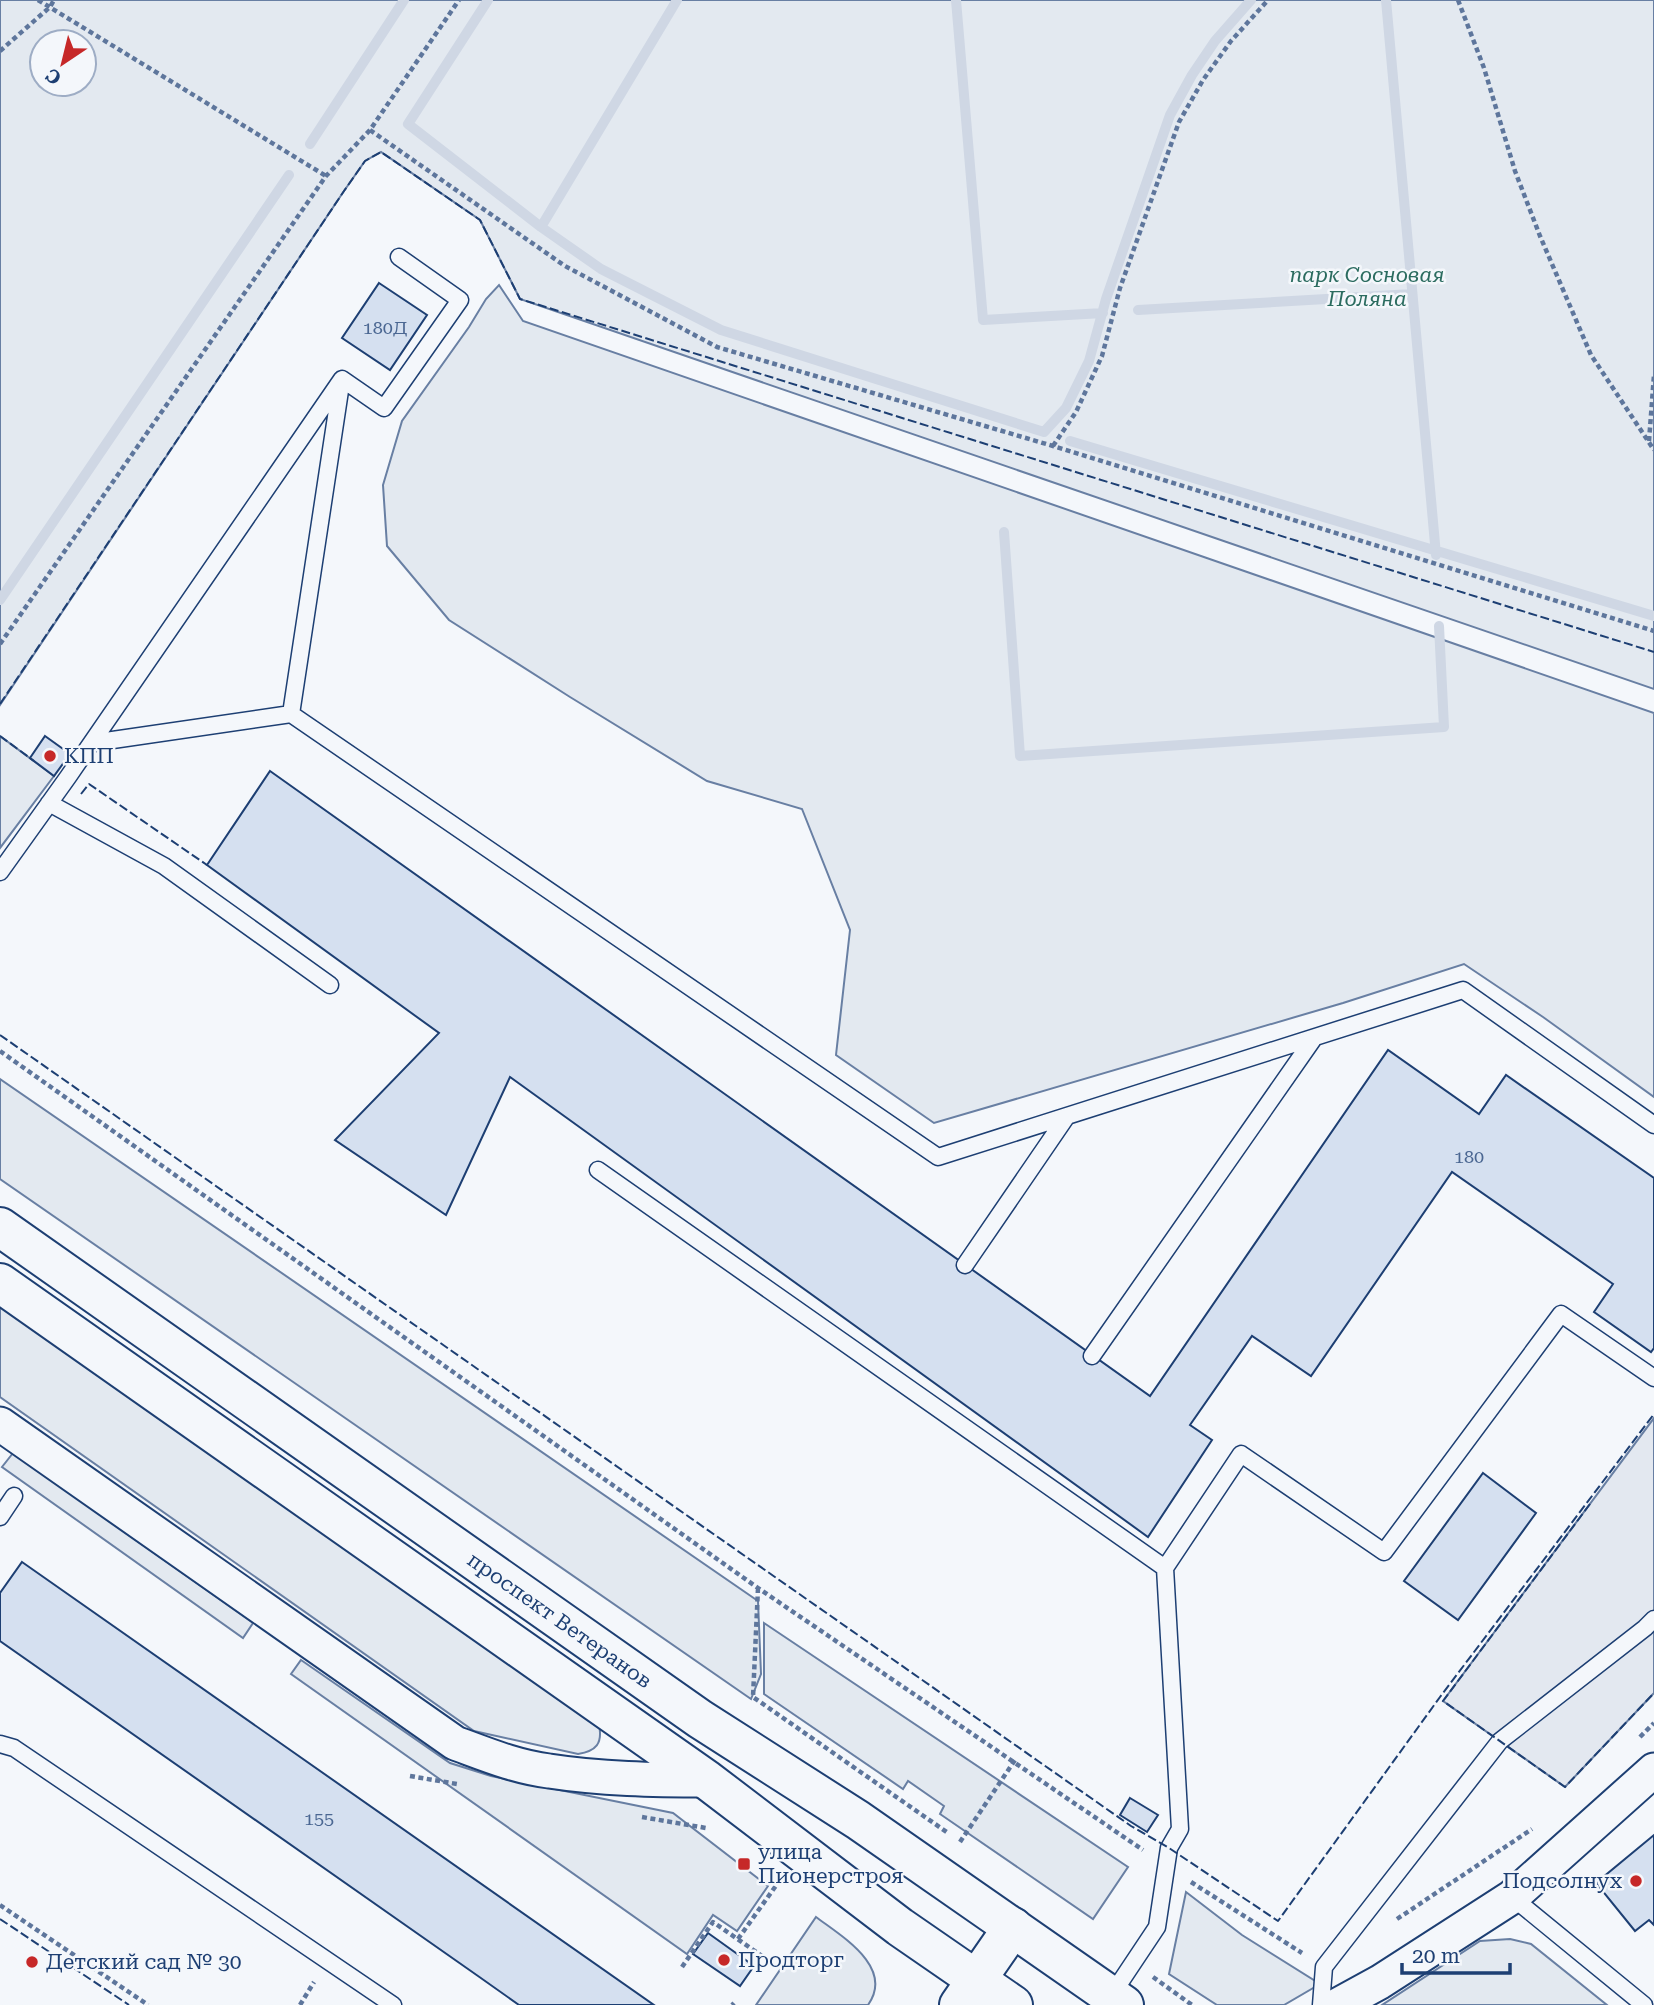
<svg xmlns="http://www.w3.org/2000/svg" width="1654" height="2005" font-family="'Roboto Serif',serif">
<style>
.green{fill:#e3e9f0;stroke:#687fa3;stroke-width:2;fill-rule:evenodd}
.parking{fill:#e3e8f0;stroke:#687fa3;stroke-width:2}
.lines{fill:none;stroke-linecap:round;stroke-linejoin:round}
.stream{stroke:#cfd7e4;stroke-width:10}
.building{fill:#d5e0f0;stroke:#1d3f73;stroke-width:2}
.lane-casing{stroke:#1d3f73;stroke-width:19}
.street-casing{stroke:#1d3f73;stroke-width:37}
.secondary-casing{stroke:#1d3f73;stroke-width:42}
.path{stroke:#5e769c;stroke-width:4.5;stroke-dasharray:5 3.5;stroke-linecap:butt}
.lane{stroke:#f4f7fb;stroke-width:16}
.street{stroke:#f4f7fb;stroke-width:33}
.secondary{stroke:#f4f7fb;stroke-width:38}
.fence{stroke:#1d3f73;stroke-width:2;stroke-dasharray:9 3.5;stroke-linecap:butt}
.poi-dot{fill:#c62828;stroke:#f4f7fb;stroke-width:2.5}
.labels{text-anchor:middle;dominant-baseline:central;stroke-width:5;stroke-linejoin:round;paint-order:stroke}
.number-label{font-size:18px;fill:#4b6792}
.park-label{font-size:21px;font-style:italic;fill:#2c6c60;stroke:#f4f7fb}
.poi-label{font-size:21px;fill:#1d3f73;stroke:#f4f7fb;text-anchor:start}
.street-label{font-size:21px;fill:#1d3f73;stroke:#f4f7fb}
</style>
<rect width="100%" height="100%" fill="#f4f7fb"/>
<path class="green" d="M0,0H1654V689L520,299L480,220L381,152L365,161L344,191L0,705ZM42,42H84V84H42Z
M499,285L523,321L1654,713V1097L1543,1017L1464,964L1343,1003L934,1123L836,1055L850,930L802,809L707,781L570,697L449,620L387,546L383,485L402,421L469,327L486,299Z
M0,736L54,776L0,848Z
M0,1079L758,1601L761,1674L751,1699L0,1179Z
M0,1302L599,1724C603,1744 596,1751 578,1754L474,1731L0,1397Z
M13,1453L253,1623L243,1638L2,1467Z
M764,1623L1128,1867L1093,1919L940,1814L944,1806L908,1781L903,1789L764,1694Z
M301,1660L450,1763L491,1776L673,1813L768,1886L737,1931L713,1915L687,1954L291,1674Z
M1186,1892L1242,1935L1320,1984L1284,2005H1217L1169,1974Z
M816,1917C841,1936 895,1967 868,2005H756Z
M1510,1939L1531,1944L1607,2005H1382L1480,1941Z"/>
<path class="parking" d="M1654,1418V1693L1565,1787L1443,1701Z"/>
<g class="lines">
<path class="stream" d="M488,0L408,124L541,227L601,269L721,330L1044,432L1066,408L1089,361L1106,299L1170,115L1192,75L1215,41L1251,0
M956,0L983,320L1103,313
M1386,0L1436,555
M310,144L404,0
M541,227L677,0
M1138,310L1412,294
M1070,441L1654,616
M1004,532L1020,756L1444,727L1439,626
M0,600L289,175"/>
</g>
<path class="building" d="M379,283L427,315L390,370L342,338Z
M45,736L70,754L54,776L30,758Z
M270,771L1150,1396L1388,1050L1479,1114L1506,1075L1654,1178V1348L1651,1352L1594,1312L1613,1284L1452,1172L1311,1376L1252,1336L1190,1425L1212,1440L1148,1537L510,1077L446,1215L335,1140L439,1033L207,865Z
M1483,1473L1536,1513L1458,1620L1404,1581Z
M22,1562L654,2005H519L478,1976L0,1641V1593Z
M1130,1798L1158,1815L1147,1832L1120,1815Z
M1654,1835V1925L1649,1920L1635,1931L1596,1883Z
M708,1933L754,1966L740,1986L693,1954Z"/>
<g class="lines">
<defs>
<path id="lane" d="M291,714L341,384
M92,743L291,714L938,1157L1463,990L1654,1125
M49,803L164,866L330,985
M0,872L68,777L342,379L384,408L460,300L399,257
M598,1170L1165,1568L1180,1829L1169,1848L1157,1927L1111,1996
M965,1265L1067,1116
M1092,1356L1314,1038
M0,1517L14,1496
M1165,1568L1241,1454L1384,1552L1561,1314L1654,1378
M0,1744L14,1748L393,2005
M1512,1897L1644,2005
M1321,2005L1324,1967L1500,1741L1645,1628L1654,1619"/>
<path id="street" d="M0,1424L455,1743C485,1754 516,1767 549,1771C601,1779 654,1780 707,1780
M1338,2005L1380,1982L1512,1897L1654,1770"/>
<g id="secondary">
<path id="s1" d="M0,1227L700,1719L858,1820L1124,2005"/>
<path d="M0,1283L707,1780L900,1927L1013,2005"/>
<path d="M959,2005L1013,1927"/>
</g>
</defs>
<use href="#lane" class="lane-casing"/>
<use href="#street" class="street-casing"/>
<use href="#secondary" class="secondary-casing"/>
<path class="path" d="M38,0L326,176
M1458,0L1484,68L1515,171L1540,236L1591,355L1654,450
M0,51L50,7L54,0
M370,130L565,266L717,347L1053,446L1654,631
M1649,441L1654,375
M1053,446L1076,412L1102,356L1120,288L1179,122L1203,80L1231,41L1268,0
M0,644L326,176L370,130L459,0
M0,1051L758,1588L1143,1850
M758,1588L753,1697L948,1833
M1640,1737L1654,1723
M410,1776L457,1784
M642,1817L706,1828
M960,1842L1015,1760
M1191,1882L1302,1953
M0,1905L148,2005
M1397,1919L1532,1829
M738,1939L780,1880
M682,1967L713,1922L772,1963
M1153,1977L1192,2005
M300,2005L314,1982
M732,2005L734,2003"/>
<use href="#lane" class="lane"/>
<use href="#street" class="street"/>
<use href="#secondary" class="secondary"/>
<path class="fence" d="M0,704L344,191L365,161L381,152L480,220L520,299L1654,652
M0,736L34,761
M81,794L89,784L207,865
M0,1035L1131,1826L1169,1848L1278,1921L1440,1697L1654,1414
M1590,1504L1443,1701L1565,1787L1654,1693
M0,1919L129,2005"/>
</g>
<g class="poi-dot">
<circle cx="50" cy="756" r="7"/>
<rect x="737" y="1857" width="14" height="14" rx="3.5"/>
<circle cx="1636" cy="1881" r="7"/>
<circle cx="724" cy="1960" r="7"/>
<circle cx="32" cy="1962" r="7"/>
</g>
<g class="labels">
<g class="number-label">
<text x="385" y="327">180Д</text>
<text x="1469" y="1156">180</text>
<text x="319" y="1818">155</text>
</g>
<g class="park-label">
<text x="1367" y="275">парк Сосновая<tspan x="1367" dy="24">Поляна</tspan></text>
</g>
<g class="poi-label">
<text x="64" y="756">КПП</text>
<text x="758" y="1852">улица<tspan x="758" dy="24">Пионерстроя</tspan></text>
<text x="1622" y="1881" text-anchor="end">Подсолнух</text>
<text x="738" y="1960">Продторг</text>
<text x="46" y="1962">Детский сад № 30</text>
</g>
<g class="street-label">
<text stroke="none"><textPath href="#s1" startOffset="684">проспект Ветеранов</textPath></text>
</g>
</g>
<g transform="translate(63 63) rotate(215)"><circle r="33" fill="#f4f7fb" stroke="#9eadc5" stroke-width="2"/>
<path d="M0-5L12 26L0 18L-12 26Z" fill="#c62828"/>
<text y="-10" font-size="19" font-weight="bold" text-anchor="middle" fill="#1d3f73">С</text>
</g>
<path d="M1402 1963v10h108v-10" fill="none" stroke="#1d3f73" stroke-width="3.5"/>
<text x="1412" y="1963" font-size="21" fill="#1d3f73" stroke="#f4f7fb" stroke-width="5" paint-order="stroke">20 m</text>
</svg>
